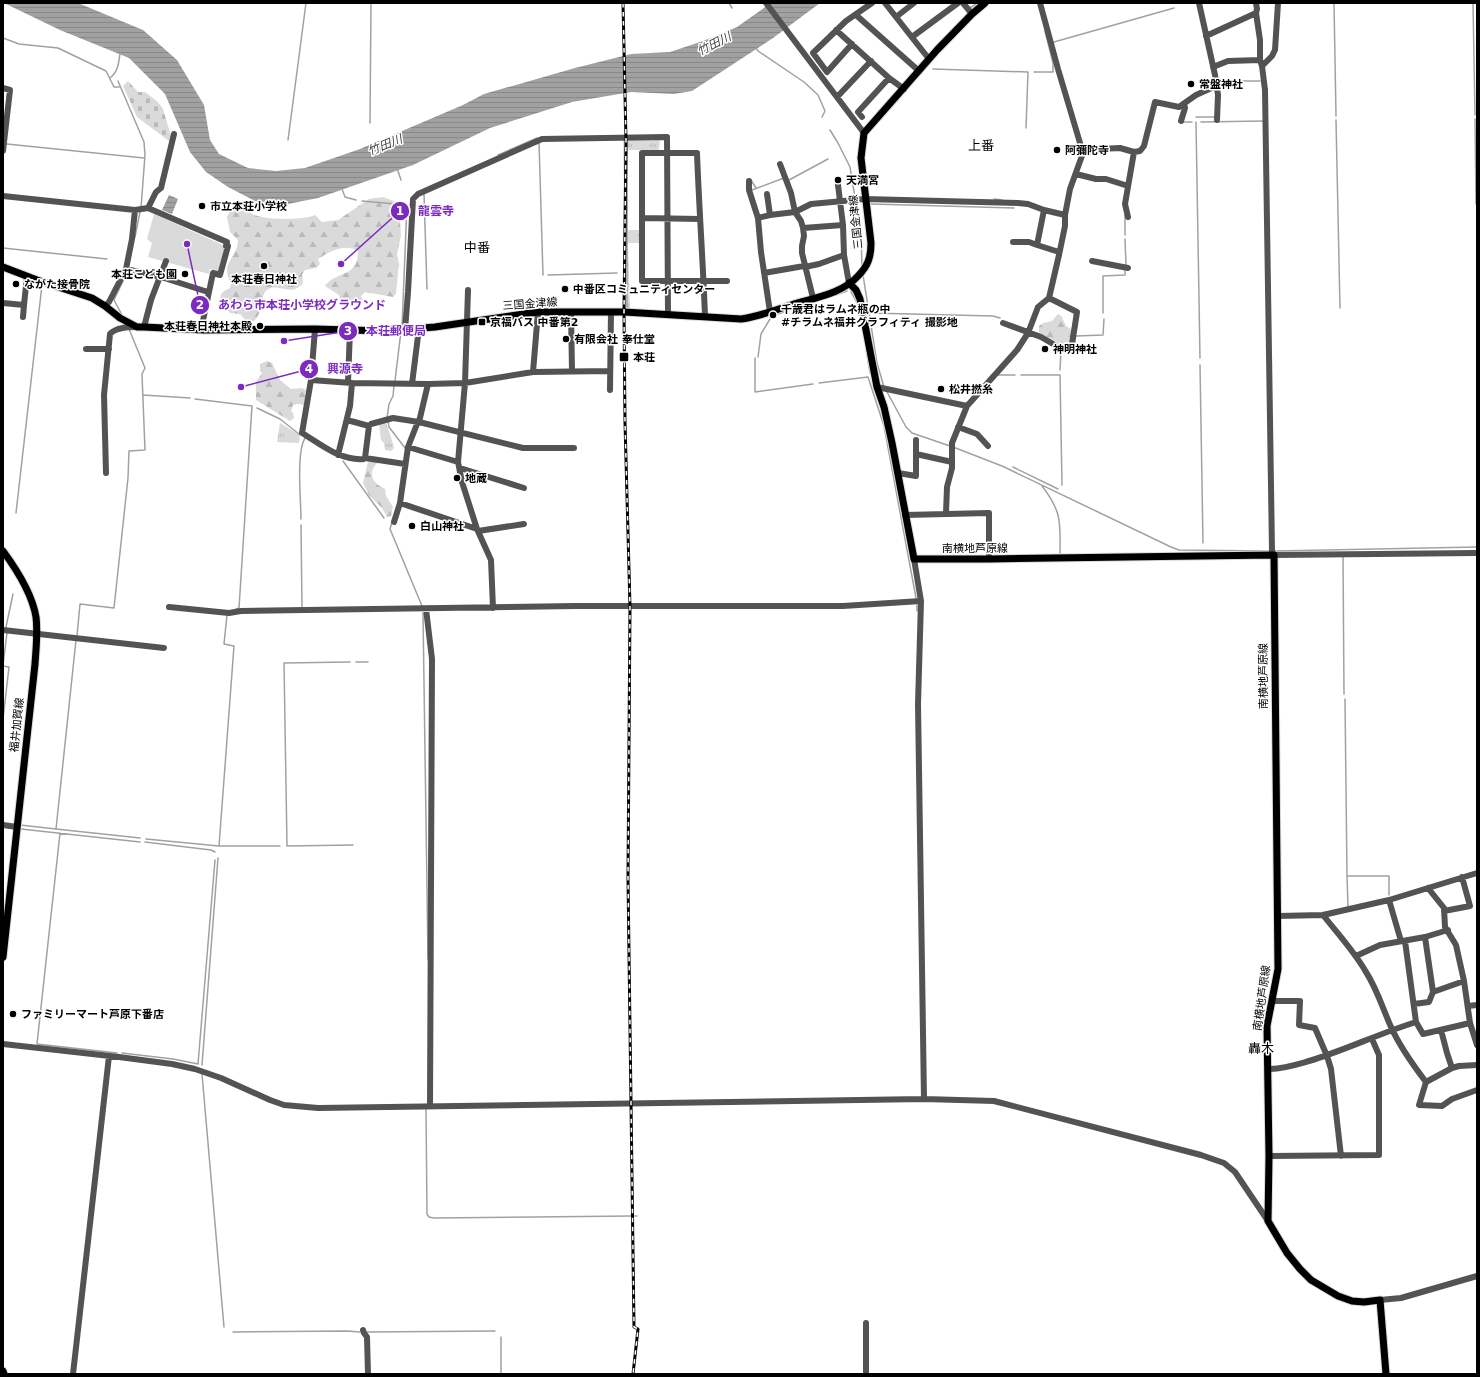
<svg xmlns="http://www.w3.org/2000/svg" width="1480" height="1377" font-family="'DejaVu Sans','Noto Sans JP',sans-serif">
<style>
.grass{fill:url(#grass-tufts)}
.forest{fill:url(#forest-firs)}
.cemetery{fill:url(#cemetery-stones)}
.pitch{fill:#dadada}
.water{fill:url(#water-rules)}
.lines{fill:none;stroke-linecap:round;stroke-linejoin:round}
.stream{stroke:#a1a1a1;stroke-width:1.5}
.major-casing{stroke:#dbdbdb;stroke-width:9}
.minor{stroke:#535353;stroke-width:6}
.major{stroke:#000;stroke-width:7}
.rail-casing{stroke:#000;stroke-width:3}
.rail{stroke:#fff;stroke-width:1.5;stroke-dasharray:4.5;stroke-linecap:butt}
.poi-dot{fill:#000;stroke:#fff;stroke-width:1.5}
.labels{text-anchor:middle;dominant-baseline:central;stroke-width:3;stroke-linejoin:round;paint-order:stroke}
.poi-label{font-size:11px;font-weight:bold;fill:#000;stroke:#fff;text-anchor:start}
.street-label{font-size:11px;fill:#000;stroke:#fff}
.water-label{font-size:12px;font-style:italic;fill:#424242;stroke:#fff}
.quarter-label{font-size:13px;fill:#000;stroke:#fff}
.leader{fill:none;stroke:#7b2cbf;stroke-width:1.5}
.callout-dot{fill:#7b2cbf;stroke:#fff;stroke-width:1.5}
.mark-label{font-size:12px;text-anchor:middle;font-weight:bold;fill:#fff}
.callout-label{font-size:12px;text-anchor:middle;font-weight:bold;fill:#7b2cbf;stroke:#fff;stroke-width:3;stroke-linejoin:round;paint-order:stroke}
</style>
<defs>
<pattern id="grass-tufts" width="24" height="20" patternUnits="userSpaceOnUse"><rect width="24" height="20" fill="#dadada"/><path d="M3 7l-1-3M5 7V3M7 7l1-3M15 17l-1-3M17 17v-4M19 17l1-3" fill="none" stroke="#b9b9b9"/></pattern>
<pattern id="forest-firs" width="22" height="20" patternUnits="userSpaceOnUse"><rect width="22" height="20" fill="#dadada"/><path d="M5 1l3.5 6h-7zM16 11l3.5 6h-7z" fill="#b9b9b9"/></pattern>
<pattern id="cemetery-stones" width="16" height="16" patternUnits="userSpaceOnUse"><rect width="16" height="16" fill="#dadada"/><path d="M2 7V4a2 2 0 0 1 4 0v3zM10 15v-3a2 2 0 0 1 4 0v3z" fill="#b9b9b9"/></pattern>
<pattern id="water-rules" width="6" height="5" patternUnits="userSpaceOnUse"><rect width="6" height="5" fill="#a1a1a1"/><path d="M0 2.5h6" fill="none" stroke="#898989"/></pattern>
</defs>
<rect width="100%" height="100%" fill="#fff"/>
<path class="grass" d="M660,138L659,150H628V230H639V243H628L630,308H626L623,139Z
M280,423L300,435L299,443L277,442Z
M386,423C389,431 392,439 394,448L391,451L385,450L384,443L381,440L379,424Z"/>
<path class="forest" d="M383,197L394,201L399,208L401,235L397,255L399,263L396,294L393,297L365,292L361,296L363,300L355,302L348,300L343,302L340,300L339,295L325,286C336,270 358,279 358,251C345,243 329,252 318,259L320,264L316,268L305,270L302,275L303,283C291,298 278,282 267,290C260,294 264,312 254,321H246L240,314L230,313C226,307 215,298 224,291C226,290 228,289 230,288L231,283C219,263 238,258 238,240L230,232L227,217L231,209L238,206C244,210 251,214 258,216C270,220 304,220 315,215L322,222L338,220L369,199Z
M1059,314L1062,317L1066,326L1073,330L1069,345L1059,343L1039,334V326L1043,323L1052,321L1057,315Z
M267,361L272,363L280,380L291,389L302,388L306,390L304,405L298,404L293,405L291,411L293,413L294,418L290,421L256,400V382L262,373L260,371V364Z
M370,461L378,462C367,473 372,483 385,489L386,496L393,507L391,516L387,517L382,508L369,495L363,483L368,462Z"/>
<path class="cemetery" d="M128,81L138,92H145L158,102L163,109L171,136L169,141L137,117L123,86Z"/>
<path class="pitch" d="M154,214L225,246L218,271L210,269L209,274L148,257L152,243L147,239Z"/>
<path class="water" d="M4,3H78L143,30L177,60L204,105L210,140L219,154L248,168L276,171L305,168L360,149L463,105L484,94L575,68L631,54L670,52L703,41L737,27L771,3H820L773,38L692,91L674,94L631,92L572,102L490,128L413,165L318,198L288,204L255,201L228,187L206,172L190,152L165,94L129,58L60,30Z
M169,195L178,199L172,214L162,210Z"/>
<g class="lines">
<path class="stream" d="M729,3L732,8
M1334,3L1336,116
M1473,3L1475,115
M970,8L978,3
M3,38L19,44L58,48L106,71L114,87H119
M1054,42L1174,8
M756,48L758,51L804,82L818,95L825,111L822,117
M933,69L1028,72L1026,128
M1034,72H1053V63L1045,31
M110,78C118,72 119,62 120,53
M118,81L144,142L145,155L141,208
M1219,88L1239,81H1260
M1196,117H1215
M1475,119L1476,204
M1336,120L1340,308
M1183,122H1192
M1196,122L1200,358
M1201,122L1263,121
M370,123L371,3
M830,130L838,143L850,167L855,198
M288,140L306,3
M539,142L543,275
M7,144L144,158
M498,155L537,138
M397,168L401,180
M751,180L756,188
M789,180L828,159
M342,189L345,197L356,200
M752,190L784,178
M424,194L427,289
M994,199L1002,200
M362,201L407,205
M856,201L861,232L862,267
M871,204L1014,208
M1125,215V235
M135,237L140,212
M1125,239L1126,265
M3,248L107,259
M548,275L617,273
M863,275L877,363L884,387
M851,292L858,304
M836,295L847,291
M808,304L817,301
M627,308V140
M870,313L993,316L1000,318
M1103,313V276L1125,275V269
M122,315L114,300L124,279
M772,316L804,305
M402,327L407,204
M1076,336L1103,335L1104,319
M866,349L870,373
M758,357L761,334L770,319
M755,358V392L813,384
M1200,365L1203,543
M1060,370L1061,351
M998,375H1015
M1021,375H1060L1062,485
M395,381L401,331
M819,383L868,377L884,426L916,598
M886,390L906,427L912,433L950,446
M143,395L190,398
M195,399L252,406L239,608L236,609
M257,408L280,419L299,434
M387,418L389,404L393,396L394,385
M388,421L389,427L405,448
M953,447L1002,466L1171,547L1179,550L1269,551
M343,461L384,518
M1013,467L1058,489
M1042,486C1063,513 1060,524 1060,556
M16,513L42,285
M301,519C301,500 296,452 305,438
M392,522L390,529L422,606
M301,525L302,607
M1275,551L1477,547
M1343,557L1344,694
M917,605V611
M423,613L428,959
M6,627L13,594
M77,636L80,604L114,608L128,478L129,451L145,450L142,374L145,368L129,329
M350,662L284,663L287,846L353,845
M356,662H368
M3,665L7,633
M3,666L9,667L3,719
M1345,699L1347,876
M20,825L56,829L76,640
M21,829L140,842
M56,829L140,838
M60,833L37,1044L117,1053
M146,839L219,846L234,646L224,644L227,615
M145,842L211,850L215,852
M219,846H280
M1348,907L1347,876H1389V895
M122,1053L173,1059L198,1064L215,860
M202,1065L218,858
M202,1074L224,1327
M426,1109L427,1214L429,1217L434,1218L631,1216
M635,1216H637
M233,1332L347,1331L360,1332
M367,1332L495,1331
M501,1337V1374"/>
<defs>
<path id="major" d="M3,267L37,280L92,298L105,306L120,318L137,327H144L204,330L315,329L385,331L435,327L538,312H624L741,319C758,317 775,310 791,305C813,298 842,294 858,276C868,266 871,257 871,243L861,158L864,133L937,50L972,14L985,3
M849,283L856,290L860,299L877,387L884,407L892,443L914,559H989L1274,555L1278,969L1267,1026L1269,1156L1268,1221L1287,1253L1300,1269L1311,1280L1338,1296L1352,1301L1364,1302L1380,1300L1386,1374
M3,551C17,570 32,593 36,617C38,632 36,648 35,664L3,957
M3,1371L4,1374"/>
</defs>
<use href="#major" class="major-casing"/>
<path class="minor" d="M766,3L864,133
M885,3L929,59
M963,3L972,14
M1199,3L1215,75L1218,95L1217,120
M1256,3L1257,9L1256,13L1260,40V60L1262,66L1265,90L1272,551L1274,555L1477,553
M856,15L919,71
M896,17L914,3
M836,30L889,78L904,89
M1206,36L1256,13
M912,37L958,3
M852,44L827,72L813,53L846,21L872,3
M1262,66L1272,56L1275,50L1278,3
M1213,67L1228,61L1260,60
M3,88L10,90L3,151
M838,96L871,61
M862,117L858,112L889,78
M1181,121L1185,108L1184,104
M1083,153L1099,149L1120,148L1134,152L1140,151L1144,146L1155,102L1179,107L1196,95L1216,86
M780,164L791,193L795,212L801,221L803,228L804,236L802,246V253L813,298
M1076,174L1096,179H1106L1128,186
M749,181V190L758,218L761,252L770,312
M838,185L843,225L844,255L849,283
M767,194L770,215
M3,196L135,210L132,239L126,269L109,302L105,306
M148,208L227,242L226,246H228L220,275L213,273L201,330
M135,210L148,208L156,192L161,188L174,134
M1044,210L1037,245L1059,252
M1128,217L1125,204L1134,152
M642,218L700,219
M758,218L770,215L795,212L811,204L865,199L1018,203L1028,204L1044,210L1065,215
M803,228L843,225
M1013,242H1029L1037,245
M1092,261L1128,268
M805,267L819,264L844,255
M126,269L161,277L208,292
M764,273L804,266
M468,290L465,383L458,462L462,482L477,529L491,560L493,608
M3,303L24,305L27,276
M571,312L572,371
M705,316C703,262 699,207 697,153H642V281C670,281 698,281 727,281
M23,317L24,305
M1003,323L1041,337L1060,348L1071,351L1077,312L1049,298
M144,327L151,300L166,261
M315,329L311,380L302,433C322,445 340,461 364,459L365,458L405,464
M405,330L408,292L413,199L418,194L542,139L667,137L668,315
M86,349H109
M533,372L538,312
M311,380L352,383L428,384L465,383L533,372L610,371
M348,382L350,330
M412,384L419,328
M877,387L967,406
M610,390L611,312
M347,420L369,426
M958,427L977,434L988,446
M916,440V454L952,462
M408,447L458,462
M338,455L350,406L352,383
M365,458L369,426L371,424L393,418L419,422L523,448H574
M460,468L524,488
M106,473L104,395L110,334C116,327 129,327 137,327
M898,473L916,476V454
M400,503L477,529
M946,513L947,487L952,468V443L967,406L1017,350L1028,333L1038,307L1049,298L1059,255L1065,226V215L1070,189L1083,153L1058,69L1040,3
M905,515L989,513V559
M394,522L400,503L408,447L417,424L419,422L428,384
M478,531L524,524
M914,559L921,601L918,704L924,1099
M169,607L229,613L241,611L576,606H843L921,601
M426,609L432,659L430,1106
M3,630L164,648
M3,825L17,827
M1428,888L1444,908L1445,927L1456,945L1464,981L1470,1023L1477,1045
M1389,900L1401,941
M1444,911L1470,906L1462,877
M1323,915C1338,934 1354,951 1366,972C1377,989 1383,1009 1391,1027C1400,1047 1413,1065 1426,1082L1452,1068L1459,1066L1477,1065
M1278,916L1323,915L1389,900L1477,873
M1425,937L1433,992
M1405,941L1416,1022L1423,1034L1470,1023
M1356,956L1380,945L1425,937L1448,930
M1272,1001H1300L1299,1025L1315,1028L1327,1056L1331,1069L1341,1156
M1414,1004L1429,1002L1433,992L1464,981
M1468,1006L1477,1005
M1441,1030L1447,1053L1452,1068
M3,1044L119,1057L172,1064L195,1069L221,1078L270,1100L284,1105L318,1108L924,1099L994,1101L1201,1155L1224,1163L1235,1172L1268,1221
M1268,1069C1283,1069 1295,1065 1309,1061C1346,1050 1380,1033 1416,1022
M1426,1082L1419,1105L1442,1106L1452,1099L1477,1090
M1269,1156L1379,1155V1055L1372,1039
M1380,1300L1401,1298L1477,1276
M866,1323V1374
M363,1330L364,1333L367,1337L368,1374
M73,1374L109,1056"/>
<use href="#major" class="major"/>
<defs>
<path id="rail" d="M623,3L626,140L624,312L625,422L630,607L628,878L634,1327L638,1329L633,1374"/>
</defs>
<use href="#rail" class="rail-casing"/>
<use href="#rail" class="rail"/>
</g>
<g class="poi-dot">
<circle cx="1191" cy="84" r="4"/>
<circle cx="1057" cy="150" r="4"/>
<circle cx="838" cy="180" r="4"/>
<circle cx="202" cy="206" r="4"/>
<circle cx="264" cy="266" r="4"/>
<circle cx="185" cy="274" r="4"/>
<circle cx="16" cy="284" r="4"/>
<circle cx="565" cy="289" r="4"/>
<circle cx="773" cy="315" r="4"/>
<rect x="478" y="318" width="8" height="8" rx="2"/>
<circle cx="260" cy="326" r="4"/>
<circle cx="566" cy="339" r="4"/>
<circle cx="1045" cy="349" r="4"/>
<rect x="619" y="352" width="10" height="10" rx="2"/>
<circle cx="941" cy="389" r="4"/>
<circle cx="457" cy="478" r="4"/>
<circle cx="412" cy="526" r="4"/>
<circle cx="13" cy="1014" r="4"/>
</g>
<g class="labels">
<g class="poi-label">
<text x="1199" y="84">常盤神社</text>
<text x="1065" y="150">阿彌陀寺</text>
<text x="846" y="180">天満宮</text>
<text x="210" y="206">市立本荘小学校</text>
<text x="177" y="274" text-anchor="end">本荘こども園</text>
<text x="264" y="279" text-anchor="middle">本荘春日神社</text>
<text x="24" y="284">ながた接骨院</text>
<text x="573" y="289">中番区コミュニティセンター</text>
<text x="781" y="309">千歳君はラムネ瓶の中<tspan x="781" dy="13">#チラムネ福井グラフィティ 撮影地</tspan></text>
<text x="490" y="322">京福バス 中番第2</text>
<text x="252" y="326" text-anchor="end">本荘春日神社本殿</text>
<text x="574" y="339">有限会社 奉仕堂</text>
<text x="1053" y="349">神明神社</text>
<text x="633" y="357">本荘</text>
<text x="949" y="389">松井撚糸</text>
<text x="465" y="478">地蔵</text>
<text x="420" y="526">白山神社</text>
<text x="21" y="1014">ファミリーマート芦原下番店</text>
</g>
<g class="street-label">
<text transform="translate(856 222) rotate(-96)">三国金津線</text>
<text transform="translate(530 304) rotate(-4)">三国金津線</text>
<text x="975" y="548">南横地芦原線</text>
<text transform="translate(1263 676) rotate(-90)">南横地芦原線</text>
<text transform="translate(17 725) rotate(-84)">福井加賀線</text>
<text transform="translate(1262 998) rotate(-82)">南横地芦原線</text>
</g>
<g class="water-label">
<text transform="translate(714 44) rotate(-27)">竹田川</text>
<text transform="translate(385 145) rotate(-22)">竹田川</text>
</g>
<g class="quarter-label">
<text x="981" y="145">上番</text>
<text x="477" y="247">中番</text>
<text x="1261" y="1048">轟木</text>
</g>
</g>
<path class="leader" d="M341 264L400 211M187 244L200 305M284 341L348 331M241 387L309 369"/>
<g class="callout-dot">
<circle cx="341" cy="264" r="4"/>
<circle cx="187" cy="244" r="4"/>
<circle cx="284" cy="341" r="4"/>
<circle cx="241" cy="387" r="4"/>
<circle cx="400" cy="211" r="10"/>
<circle cx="200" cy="305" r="10"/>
<circle cx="348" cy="331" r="10"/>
<circle cx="309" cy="369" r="10"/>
</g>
<g class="mark-label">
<text x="400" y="215">1</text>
<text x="200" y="309">2</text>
<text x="348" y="335">3</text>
<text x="309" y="373">4</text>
</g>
<g class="callout-label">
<text x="436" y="215">龍雲寺</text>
<text x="302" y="309">あわら市本荘小学校グラウンド</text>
<text x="396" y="335">本荘郵便局</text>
<text x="345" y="373">興源寺</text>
</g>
<rect width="1480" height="1377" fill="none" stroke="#000000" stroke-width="8"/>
</svg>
